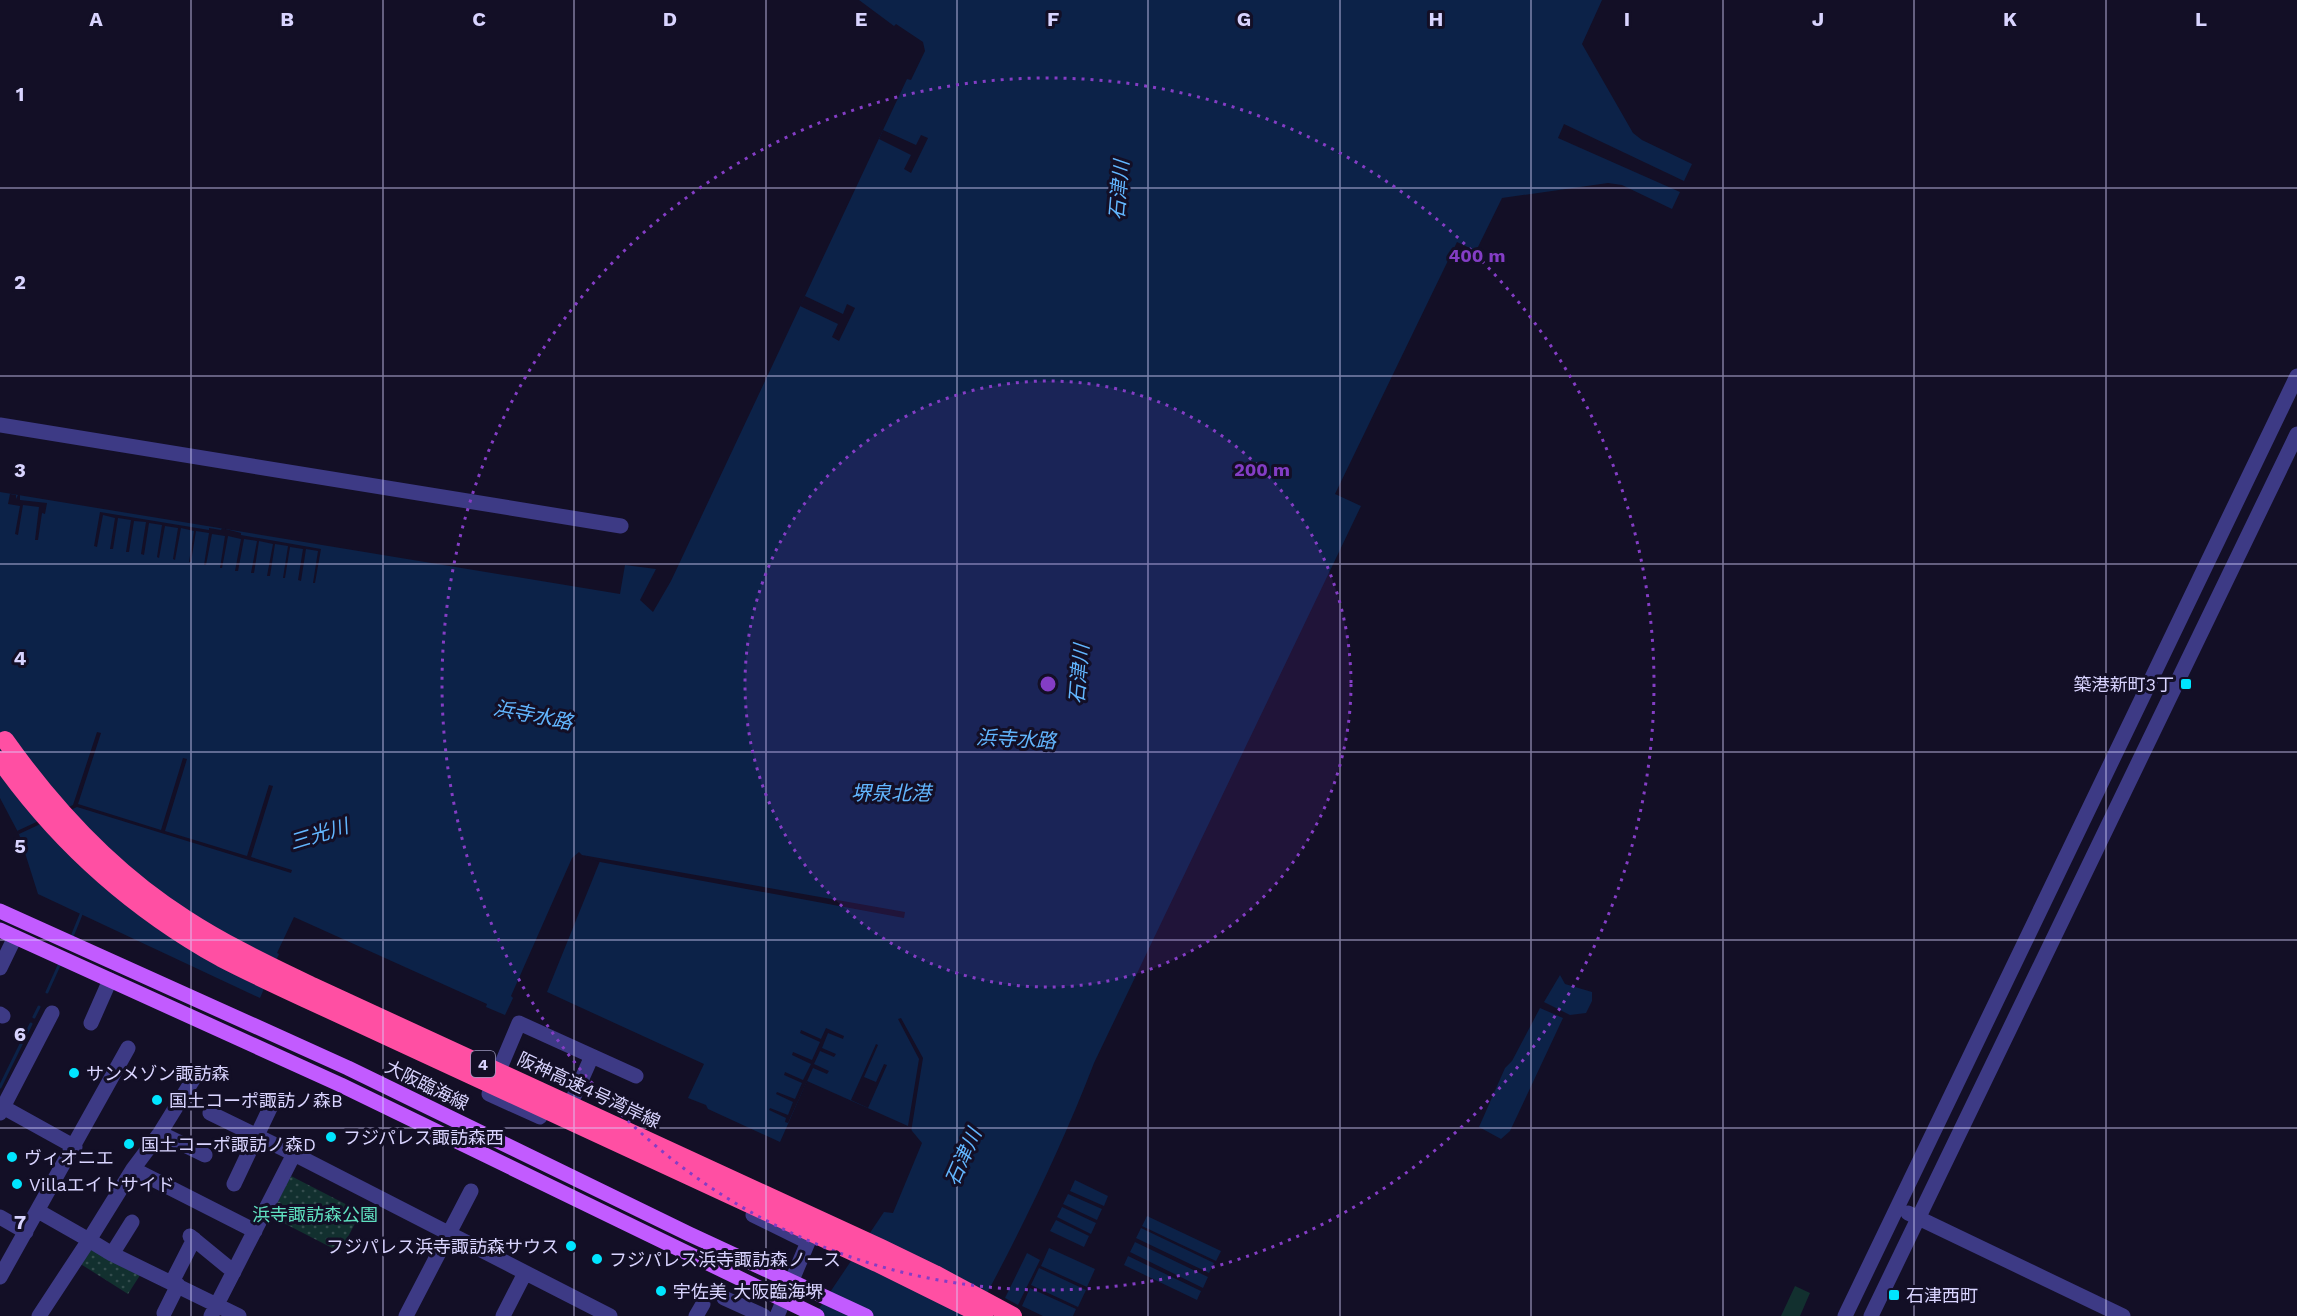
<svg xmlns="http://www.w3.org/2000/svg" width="2297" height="1316" font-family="'Work Sans','Noto Sans JP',sans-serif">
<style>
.park{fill:url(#park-dots)}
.pitch{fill:#12302f}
.water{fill:#0c2248}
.pier{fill:#130f26}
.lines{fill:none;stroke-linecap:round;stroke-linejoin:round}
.stream{stroke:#0c2248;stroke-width:3}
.minor{stroke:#3d3a85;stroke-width:15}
.major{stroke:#c25bff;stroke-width:15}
.highway-bridge{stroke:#ff4fa3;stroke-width:18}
.grid{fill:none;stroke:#d9d4ff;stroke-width:1.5;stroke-opacity:0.55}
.ring{fill:none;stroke:#843dc5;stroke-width:3;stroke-dasharray:3 6}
.poi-dot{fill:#00e5ff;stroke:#130f26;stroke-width:2}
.labels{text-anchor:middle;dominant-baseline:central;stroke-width:6;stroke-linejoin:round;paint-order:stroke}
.shield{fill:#130f26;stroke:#9e99be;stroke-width:1.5}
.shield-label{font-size:16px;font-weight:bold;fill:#d9d4ff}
.poi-label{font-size:18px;fill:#d9d4ff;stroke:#130f26;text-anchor:start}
.street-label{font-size:18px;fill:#d9d4ff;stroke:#130f26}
.park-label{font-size:18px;fill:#5fe0c0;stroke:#130f26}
.water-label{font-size:20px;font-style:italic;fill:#62b6ff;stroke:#130f26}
.grid-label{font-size:20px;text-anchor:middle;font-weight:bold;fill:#d9d4ff;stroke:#130f26;stroke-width:6;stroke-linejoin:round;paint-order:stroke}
.centre{fill:#843dc5;stroke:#130f26;stroke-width:3}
.ring-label{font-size:18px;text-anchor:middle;font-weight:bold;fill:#843dc5;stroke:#130f26;stroke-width:6;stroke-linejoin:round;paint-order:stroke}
</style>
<defs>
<pattern id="park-dots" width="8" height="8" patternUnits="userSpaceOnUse" patternTransform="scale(1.5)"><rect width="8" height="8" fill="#12302f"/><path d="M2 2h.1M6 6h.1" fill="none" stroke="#344d4e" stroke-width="1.8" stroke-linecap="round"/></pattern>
</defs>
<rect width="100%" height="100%" fill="#130f26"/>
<path class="park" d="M291,1176L361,1212L340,1252L270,1216Z
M94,1248L142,1272L128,1294L79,1263L88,1249Z"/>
<path class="pitch" d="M1795,1286L1810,1293L1800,1316H1781Z"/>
<path class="water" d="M859,0H1602L1582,44L1633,133L1642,140L1692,164L1684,181L1564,124L1558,138L1680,192L1672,209L1622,185L1608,183L1502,198L1476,251L1457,242L1335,494L1361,506L1094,1063C1061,1149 1019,1234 975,1316H814L884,1212L893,1213L922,1143L908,1126L807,1081L780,1142L708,1109L706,1105L688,1098L704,1064L547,992L600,861L582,855L579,852L572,858L511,996L513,998L505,1015L486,1007L487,1004L294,917L277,953L279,954L260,998L38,894L19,834L0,798V492L620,594L625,565L656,569L640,600L653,612L671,581L907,79L911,80L925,51L923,42L896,24L894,26Z
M1560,975L1565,984L1592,992V1001L1586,1013L1570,1015L1544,1002Z
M1540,1008L1563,1018L1510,1131L1501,1139L1479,1127L1505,1068L1512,1061Z
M1075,1180L1108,1196L1104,1206L1070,1191Z
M1068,1194L1102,1209L1097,1220L1063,1204Z
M1062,1207L1096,1223L1091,1234L1057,1217Z
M1147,1216L1221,1251L1216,1261L1142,1226Z
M1056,1220L1089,1236L1084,1247L1050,1231Z
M1141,1228L1214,1263L1209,1273L1136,1238Z
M1135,1242L1208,1277L1203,1288L1130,1252Z
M1049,1248L1095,1269L1087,1287L1041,1266Z
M1027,1253L1040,1260L1018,1305L1005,1298Z
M1128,1256L1201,1291L1197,1300L1124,1265Z
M1039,1268L1086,1290L1078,1307L1031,1285Z
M1030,1288L1076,1309L1073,1316H1043L1022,1306Z"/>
<path class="pier" d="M883,130L916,145L921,135L928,138L911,173L904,169L911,155L879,139Z
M805,296L843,314L847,304L855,308L839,341L832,337L838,324L800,306Z
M10,494L16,495V499L18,495H20V500L47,503L45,514L42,513L38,540H35L39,507L23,505L18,535L15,534L20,506L8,504Z
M100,512L209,530V528L221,530L222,528L241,533V535L321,549L315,583H313L318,551L306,549L301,581L298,580L303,549L290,547L285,578H283L288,546L275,544L270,576H267L273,544L259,541L254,573H251L257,541L244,539L238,571H235L241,539L228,536L222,568H220L225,536L212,534L206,565H204L209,533L196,531L191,562H189L194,531L181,528L175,560L173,559L178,528L165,526L159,558L157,557L162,525L149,523L144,555L141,554L146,522L134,521L129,552H126L131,520L118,518L113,549H110L115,518L103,515L97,547L94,546Z
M97,732L101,733L78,804L161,830L183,758L187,759L165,831L247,856L269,785L273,786L251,857L292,870L291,873L77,807L19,834L17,831L73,805Z
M582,855L905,912L904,918L600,862Z
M901,1018L923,1058L911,1132L908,1126L919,1059L898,1019Z
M826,1028L844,1036L843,1039L828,1033L822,1048L836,1054L834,1057L820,1051L814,1064L829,1071L827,1074L813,1068L788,1123L785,1122L786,1118L769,1110L770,1108L788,1115L793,1102L776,1094L777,1092L795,1099L802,1083L784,1075L785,1072L803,1080L811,1064L792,1055L793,1052L812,1060L820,1042L800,1033L801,1030L821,1039Z
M876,1044L878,1045L864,1077L876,1082L884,1064L887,1065L868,1108L851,1100Z"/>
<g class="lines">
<path class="stream" d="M71,939L82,912
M47,992L61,961
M34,1017L39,1007
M0,1087L31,1024"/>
<path class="minor" d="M0,425L621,526
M0,968L15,937
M0,1014L3,1016
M91,1023L110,980
M3,1107L75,1147
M0,1113L52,1013
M210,1113L294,1154L610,1316
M566,1114L592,1056
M540,1117L489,1094L519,1023L636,1076
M160,1133L205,1155
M133,1169L255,1231
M234,1184L271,1106
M38,1211L89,1240L133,1169L160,1133L194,1078
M1908,1213L2123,1316
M753,1215L808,1242L777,1316
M0,1217L26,1232
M190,1236L234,1272
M112,1254L132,1222
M0,1277L128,1048
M172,1282L194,1239
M724,1298L764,1316
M164,1313L178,1285
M39,1316L89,1240L112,1254L239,1316
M211,1316L294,1154
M406,1316L471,1191
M503,1316L525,1273
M696,1316L703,1304
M1845,1316L2297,376
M1871,1316L2297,434"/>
<path class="major" d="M0,911L348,1068L689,1234L866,1316
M0,930L341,1085L817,1316"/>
<path class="highway-bridge" d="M5,740C54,809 113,873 186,919C226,945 269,965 312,986L881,1248L935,1274L1013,1316
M0,760C58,842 133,909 221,958C248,972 276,985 304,998L877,1263L984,1316"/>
</g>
<path class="grid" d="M191,0V1316M383,0V1316M574,0V1316M766,0V1316M957,0V1316M1148,0V1316M1340,0V1316M1531,0V1316M1723,0V1316M1914,0V1316M2106,0V1316M0,188H2297M0,376H2297M0,564H2297M0,752H2297M0,940H2297M0,1128H2297"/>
<circle cx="1048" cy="684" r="303" fill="#843dc5" fill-opacity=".12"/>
<g class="ring">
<circle cx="1048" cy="684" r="303"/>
<circle cx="1048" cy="684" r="606"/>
</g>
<g class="poi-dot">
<rect x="2180" y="678" width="12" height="12" rx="3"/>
<circle cx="74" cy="1073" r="6"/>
<circle cx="157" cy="1100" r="6"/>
<circle cx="331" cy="1137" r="6"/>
<circle cx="129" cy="1144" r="6"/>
<circle cx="12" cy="1157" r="6"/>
<circle cx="17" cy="1184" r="6"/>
<circle cx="571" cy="1246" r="6"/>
<circle cx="597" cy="1259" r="6"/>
<circle cx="661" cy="1291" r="6"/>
<rect x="1888" y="1289" width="12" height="12" rx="3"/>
</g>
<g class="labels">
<rect class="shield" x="471" y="1051" width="24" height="26" rx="4.5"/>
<g class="shield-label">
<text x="483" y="1064">4</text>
</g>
<g class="poi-label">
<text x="2174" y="684" text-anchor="end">築港新町3丁</text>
<text x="86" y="1073">サンメゾン諏訪森</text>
<text x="169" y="1100">国土コーポ諏訪ノ森B</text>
<text x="343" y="1137">フジパレス諏訪森西</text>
<text x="141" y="1144">国土コーポ諏訪ノ森D</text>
<text x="24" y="1157">ヴィオニエ</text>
<text x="29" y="1184">Villaエイトサイド</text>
<text x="559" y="1246" text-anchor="end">フジパレス浜寺諏訪森サウス</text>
<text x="609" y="1259">フジパレス浜寺諏訪森ノース</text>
<text x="673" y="1291">宇佐美 大阪臨海堺</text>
<text x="1906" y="1295">石津西町</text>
</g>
<g class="street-label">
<text transform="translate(427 1085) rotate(26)">大阪臨海線</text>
<text transform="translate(589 1090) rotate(25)">阪神高速4号湾岸線</text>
</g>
<g class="park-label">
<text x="315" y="1214">浜寺諏訪森公園</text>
</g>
<g class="water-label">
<text transform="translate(1119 190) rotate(-85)">石津川</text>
<text transform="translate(1079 674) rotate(-85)">石津川</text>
<text transform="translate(533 715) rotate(11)">浜寺水路</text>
<text transform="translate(1016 739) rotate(3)">浜寺水路</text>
<text x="891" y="793">堺泉北港</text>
<text transform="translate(319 834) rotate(-17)">三光川</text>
<text transform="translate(963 1157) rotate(-66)">石津川</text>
</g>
</g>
<g class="grid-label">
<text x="96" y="26">A</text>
<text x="287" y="26">B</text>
<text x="479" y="26">C</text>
<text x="670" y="26">D</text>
<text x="861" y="26">E</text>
<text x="1053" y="26">F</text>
<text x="1244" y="26">G</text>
<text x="1436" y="26">H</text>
<text x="1627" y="26">I</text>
<text x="1818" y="26">J</text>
<text x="2010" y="26">K</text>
<text x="2201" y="26">L</text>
<text x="20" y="101">1</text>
<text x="20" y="289">2</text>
<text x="20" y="477">3</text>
<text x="20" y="665">4</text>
<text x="20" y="853">5</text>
<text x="20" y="1041">6</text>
<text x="20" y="1229">7</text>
</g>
<circle cx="1048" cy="684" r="9" class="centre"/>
<g class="ring-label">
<text x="1477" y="262">400 m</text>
<text x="1262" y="476">200 m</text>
</g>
</svg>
